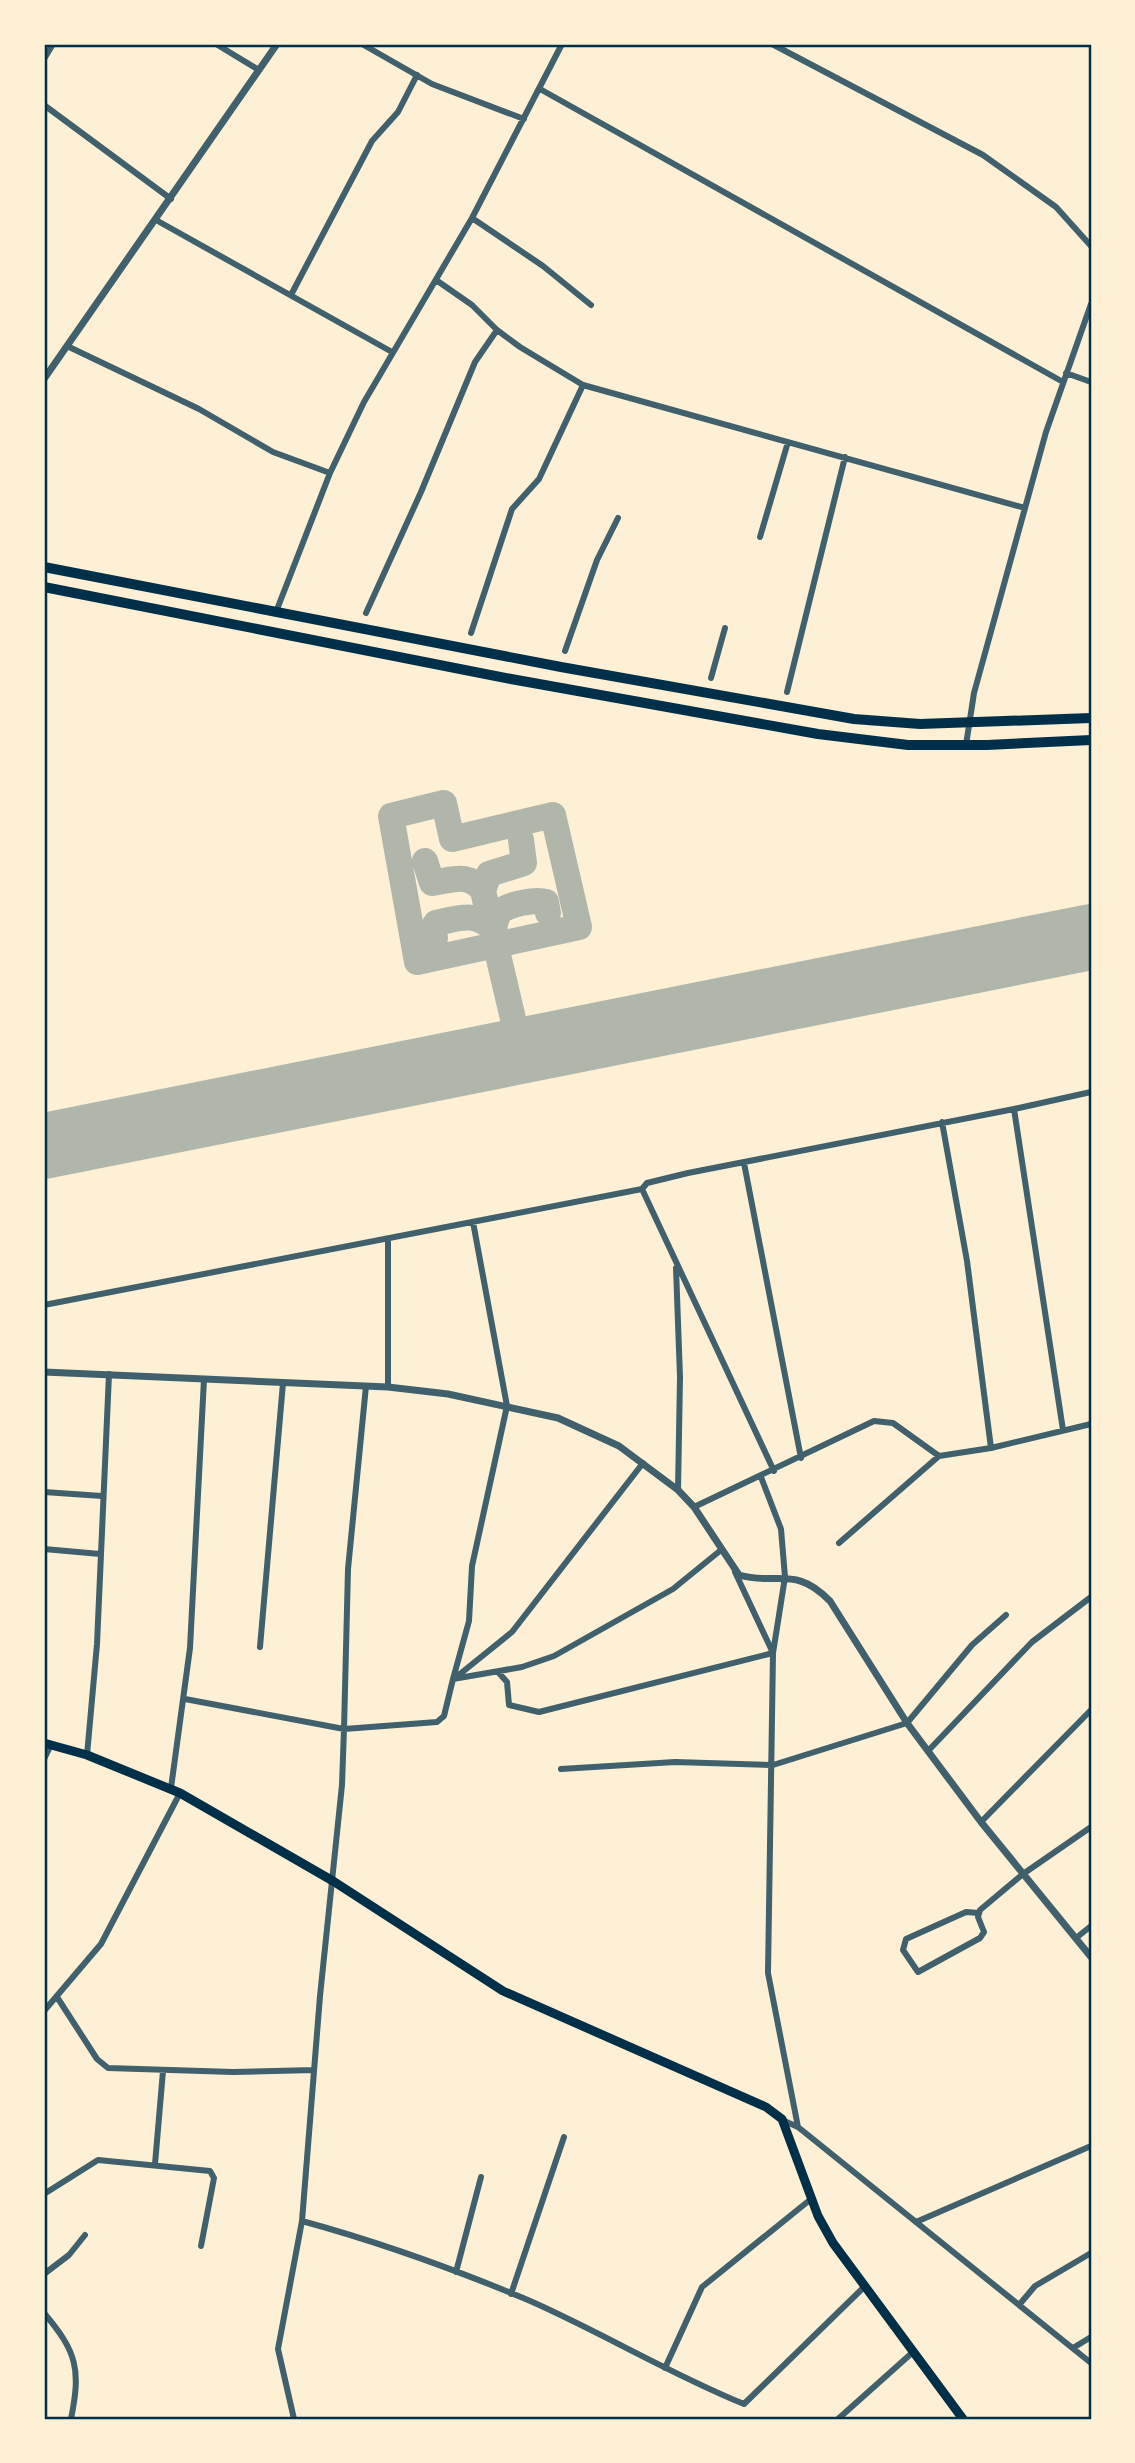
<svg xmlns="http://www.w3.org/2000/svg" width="1135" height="2463" font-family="'Crimson Pro',serif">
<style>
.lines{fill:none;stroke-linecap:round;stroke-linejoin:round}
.taxiway{stroke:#b1b6ab;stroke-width:26}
.runway{stroke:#b1b6ab;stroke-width:66}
.minor{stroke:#3f606c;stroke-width:6}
.tertiary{stroke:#3f606c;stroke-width:7}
.secondary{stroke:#003049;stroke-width:9}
.trunk{stroke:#003049;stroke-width:10}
.neatline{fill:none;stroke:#003049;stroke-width:2.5}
</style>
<rect width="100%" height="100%" fill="#fdf0d5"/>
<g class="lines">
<path class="taxiway" d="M444,803L452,839L553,815L579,927L417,962L391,816Z
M425,861L432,883C453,880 469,872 483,891L514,1023L530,1042L550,1045
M483,891L489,874L524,863L521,840
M435,938L433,928L436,923C459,918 476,911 494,930C495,924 496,917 500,912C507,904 536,899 546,902L548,913
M486,1058C504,1052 514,1043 514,1023"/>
<path class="runway" d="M44,1146L1091,937"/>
<path class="minor" d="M216,44L259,70
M362,44L432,84L524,119
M772,44L983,155L1056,207L1091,246
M44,59L53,44
M540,89L1063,382
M44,105L171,199
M472,218L543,266L591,305
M156,220L392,352
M436,280L472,305L497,330L520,347L583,385L1025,508
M292,293L372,141L398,112L417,75
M67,346L199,409L273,452L330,473
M1066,373L1091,382
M760,537L788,442
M276,612L330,473L364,402L472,218L562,44
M366,613L421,492L475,362L497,330
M471,633L512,509L539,479L583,385
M565,651L597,560L618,518
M711,678L725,628
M787,692L845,457
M966,745L974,693L1046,432L1091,304
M942,1122L967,1261L991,1448
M744,1163L801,1458
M642,1189L774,1471
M676,1268L680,1377L678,1490
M44,1305L642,1189L647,1183L688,1173L1014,1109
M388,1387V1239
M1063,1430L1014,1109L1091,1092
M44,1492L102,1496
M694,1507L874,1421L893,1423L939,1456L991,1448L1091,1424
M839,1543L939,1456
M44,1549L100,1554
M735,1572L773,1653L768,1973L798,2127
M260,1647L283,1383
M498,1672L507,1682L509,1705L539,1712L773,1653L785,1577L781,1529L761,1477
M455,1678L512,1632L643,1463
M453,1679L469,1621L472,1566L507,1406L473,1222
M185,1699L344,1729L348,1569L366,1386
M928,1751L1032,1642L1091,1597
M87,1755L97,1644L109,1374
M44,1759L51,1745
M561,1769L675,1762L773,1765L907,1723L972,1645L1006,1615
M171,1788L190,1648L204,1379
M981,1822L1091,1710
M979,1913L966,1912L906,1939L903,1950L918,1972L980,1938L984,1932L978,1917L980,1910L1023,1874L1091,1827
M1076,1938L1091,1926
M57,1997L97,2059L108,2068L233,2072L314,2070
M44,2011L101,1944L180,1793
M782,2120L798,2127L1091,2363
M155,2164L163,2071
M44,2194L98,2160L210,2171L214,2178L201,2246
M302,2221C379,2242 454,2269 528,2300C601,2332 670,2374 744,2404L864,2287
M916,2222L1091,2146
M456,2272L481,2177
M44,2274L69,2255L85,2235
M511,2294L564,2137
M1019,2305L1035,2286L1091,2253
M44,2313C77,2352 81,2369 71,2419
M1073,2348L1091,2337
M665,2368L702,2287L811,2199
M294,2419L278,2349L302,2221L320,1996L342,1785L344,1729L437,1722L444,1716L453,1679L522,1667L554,1656L673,1589L721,1550
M838,2419L913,2352"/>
<path class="tertiary" d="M44,379L277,44
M44,1372L388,1387L448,1394L558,1418L619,1446L678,1490L694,1507L739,1575C778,1586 795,1565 830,1601L907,1723L981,1822L1091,1957"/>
<path class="secondary" d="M44,1743L87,1755L180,1793L333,1881L503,1991L766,2107L782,2119L818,2216L833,2243L963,2419"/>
<path class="trunk" d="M44,567L561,667L854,719L920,724L1091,718
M44,587L511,679L818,734L908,745H987L1091,740"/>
</g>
<rect width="1135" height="2463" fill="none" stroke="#fdf0d5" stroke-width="91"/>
<rect x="46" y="46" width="1044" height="2372" class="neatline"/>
</svg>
